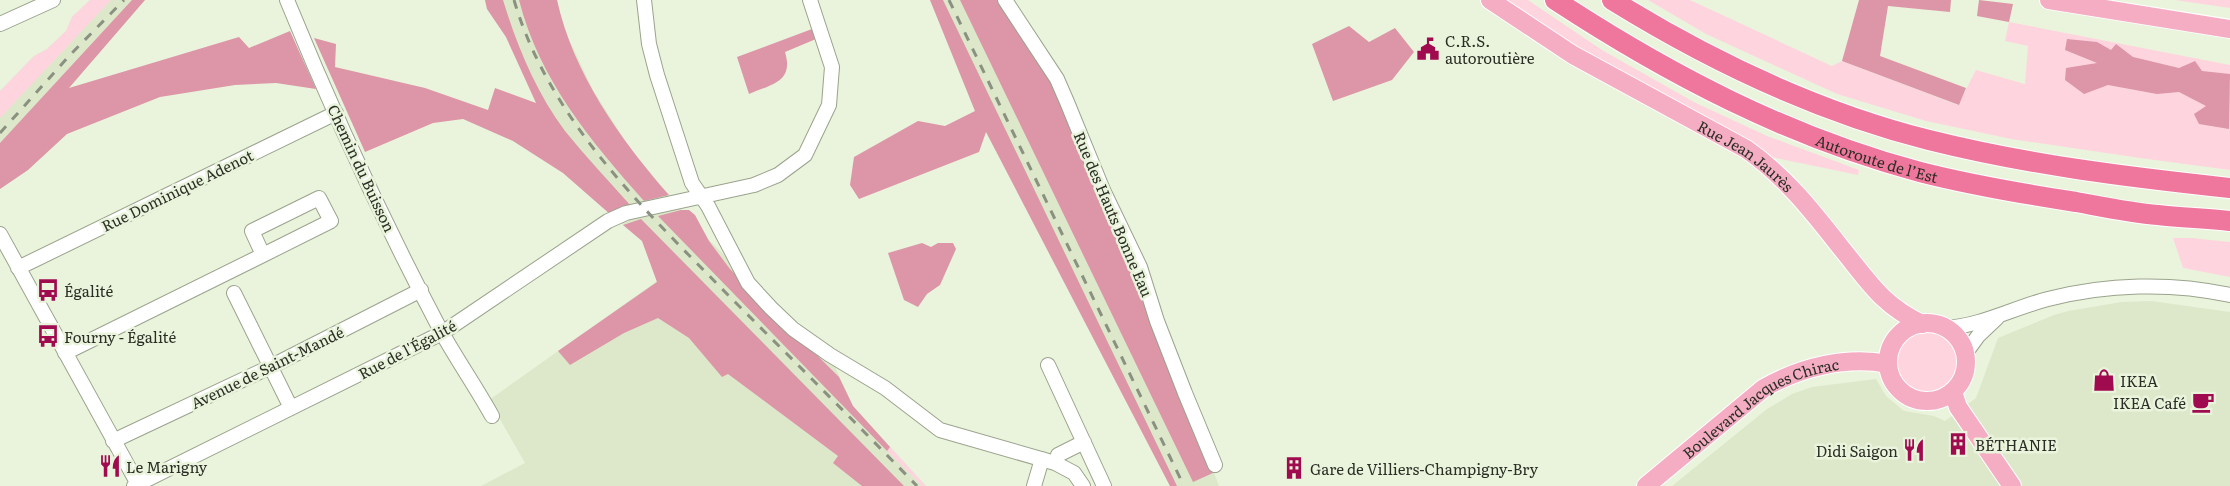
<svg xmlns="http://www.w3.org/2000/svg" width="2230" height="486" font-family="Literata,serif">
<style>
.built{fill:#dce8c9}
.green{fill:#fed5de}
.forest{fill:#dd95a8}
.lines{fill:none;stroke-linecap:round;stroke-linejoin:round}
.minor-casing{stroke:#9ba38d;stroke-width:16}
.major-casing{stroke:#fff;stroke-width:20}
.highway-casing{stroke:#fff;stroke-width:22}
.minor{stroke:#fff;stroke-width:14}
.major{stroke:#f5adc4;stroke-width:18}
.highway{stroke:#ef779d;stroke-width:20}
.rail{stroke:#8a9180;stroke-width:3;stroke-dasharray:9 9;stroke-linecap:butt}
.labels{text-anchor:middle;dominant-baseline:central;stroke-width:5;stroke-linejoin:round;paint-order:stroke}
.poi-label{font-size:15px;fill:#2b2e25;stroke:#eaf4dc;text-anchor:start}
.street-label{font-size:15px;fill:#2b2e25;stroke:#eaf4dc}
</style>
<rect width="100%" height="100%" fill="#eaf4dc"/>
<path class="built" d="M90,0H145L70,85L12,157L28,170L0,189V91L34,56L47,49L66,31L72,17Z
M485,0H557L563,27L593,90L634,155L697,228L780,311L830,356L853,406L926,486H481L525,463L489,400L657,281L642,241L563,173L513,141L537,103L506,37L487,9Z
M930,0H1003L1142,274L1219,486H1170L975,111Z
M2151,301L2230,312V486H1672L1767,409L1792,394L1812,387L1876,379L1886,396L1904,411L1934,416L1945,421L1976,398L1998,338L2054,315L2068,311L2122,302Z"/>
<path class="green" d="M90,0H111L0,118V91L34,56L47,49L66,31L72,17Z
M1504,0H1528L1602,50L1694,102L1767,136L1859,170L1858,175L1771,157L1762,150L1575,46Z
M1648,0H1690L1832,66L1842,61L1958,105L1976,70L2025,84L2028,46L2005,41L2009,22L2230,65V170L2140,158L2011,139L1926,121L1837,94L1706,34Z
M2175,0H2230V8Z
M2173,238H2192L2230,242V277L2183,268Z
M1897 363a32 32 0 1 1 64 0a32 32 0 1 1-64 0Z
M890,447L926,486H922L887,451Z"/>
<path class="forest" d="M132,0H145L69,88L239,37L249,48L290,31L316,89L276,83L235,85L160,97L67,134L28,170L0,189V143Z
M485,0H503C517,46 536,92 565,131C586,157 609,181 631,206L611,215L563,173L513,141L463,119L433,123L365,152L314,38L336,44L335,67L425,88L488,110L495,88L536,103L506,37L487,9Z
M519,0H557C573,73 620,139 669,195L644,201C590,140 540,81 519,0Z
M930,0H943L1177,486H1170L986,132L979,152L859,199L850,185L854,157L918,121L945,126L975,111Z
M960,0H1003L1056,75L1142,274L1213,473L1193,482Z
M1859,0H1951L1950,12L1888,6L1880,56L1966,88L1959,105L1842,61Z
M1979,0L2013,4L2009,22L1977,16Z
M1349,26L1369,42L1395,28L1414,52L1392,80L1333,101L1312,44Z
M812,29L816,39L785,52C794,82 772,84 749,94L737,57Z
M2067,39L2097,42L2111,50L2116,44L2133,57L2179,68L2195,61L2202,71L2230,74L2229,129L2199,124L2194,114L2206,106L2179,92L2157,94L2108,85L2084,94L2065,80L2066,68L2097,63L2065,50Z
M681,210H689L695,215L709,241L730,269L839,377L853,406L890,447L887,451L658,216Z
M641,219L904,486H862L833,463L838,456L728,374L722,377L689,338L658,318L624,333L570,365L558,351L657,282L642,241L623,225Z
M922,243L931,247L938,243H953L956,249L940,285L927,294L918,307L904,300L888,253Z"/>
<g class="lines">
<defs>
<path id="minor" d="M287,0C333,113 384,223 441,331C457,360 476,387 492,416
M644,0L649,44L657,75L692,183L708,206L748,283L771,308L793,329L830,355L885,388L940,430L1055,463L1074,473L1083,486
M1005,0L1057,79L1067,102L1103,190L1140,267L1157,321L1185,393L1215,465
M0,24L53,0
M319,198L331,221L263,255L252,231Z
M0,234L139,486
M18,268L336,113
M234,293L291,408
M1945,328C1981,326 2013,308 2048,299C2106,284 2171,282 2230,295
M65,353L263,255
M1965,354L1978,336L1997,318
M1048,365L1104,486
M113,441L270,367L421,290
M1055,463L1058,455L1084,442
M134,486L442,333L608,221L626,213L754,185L778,175L805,155L829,105L832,67L810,0
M1034,486L1042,459"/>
<g id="major">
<path id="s1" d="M1490,0L1573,55L1746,149C1785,176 1813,212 1842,249C1869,282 1882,305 1922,324"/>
<path d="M2049,0L2230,29"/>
<circle cx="1927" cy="362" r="39"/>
<path d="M1953,392L1958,407L2012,486"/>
<path id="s2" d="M1646,486L1764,388C1801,367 1846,356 1888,364"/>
</g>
<g id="highway">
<path id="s3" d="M1555,0C1668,74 1788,137 1920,172C1971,185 2024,194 2076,202C2103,207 2131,213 2158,215C2182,218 2206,218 2230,221"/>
<path d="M1612,0C1709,60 1818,112 1929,140C2029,165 2128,177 2230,188"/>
</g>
</defs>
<use href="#minor" class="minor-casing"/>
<use href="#major" class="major-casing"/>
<use href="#highway" class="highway-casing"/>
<use href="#minor" class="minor"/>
<use href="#major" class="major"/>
<use href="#highway" class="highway"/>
<path class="rail" d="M514,0C550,122 647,212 733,300C795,362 856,423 917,486
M949,0L1184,486
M0,133L70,55L124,0"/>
</g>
<defs>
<symbol id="civic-bare" viewBox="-9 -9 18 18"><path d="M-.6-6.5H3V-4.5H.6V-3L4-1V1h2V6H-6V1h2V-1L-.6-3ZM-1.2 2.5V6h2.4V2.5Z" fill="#a00b50" stroke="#eaf4dc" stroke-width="2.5" paint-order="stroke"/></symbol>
<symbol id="bus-bare" viewBox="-9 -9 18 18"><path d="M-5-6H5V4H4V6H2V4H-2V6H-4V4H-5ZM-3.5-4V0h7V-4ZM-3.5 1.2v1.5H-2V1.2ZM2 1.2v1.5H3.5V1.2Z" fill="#a00b50" stroke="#eaf4dc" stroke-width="2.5" paint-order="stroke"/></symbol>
<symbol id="shop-bare" viewBox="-9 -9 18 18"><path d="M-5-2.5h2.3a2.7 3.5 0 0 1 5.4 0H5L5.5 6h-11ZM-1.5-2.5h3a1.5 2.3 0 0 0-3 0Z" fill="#a00b50" stroke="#eaf4dc" stroke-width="2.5" paint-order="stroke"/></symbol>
<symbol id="cafe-bare" viewBox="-9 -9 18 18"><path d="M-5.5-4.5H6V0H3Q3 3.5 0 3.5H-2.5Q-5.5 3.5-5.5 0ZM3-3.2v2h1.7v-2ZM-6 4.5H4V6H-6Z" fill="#a00b50" stroke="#eaf4dc" stroke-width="2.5" paint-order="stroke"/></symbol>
<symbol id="building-bare" viewBox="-9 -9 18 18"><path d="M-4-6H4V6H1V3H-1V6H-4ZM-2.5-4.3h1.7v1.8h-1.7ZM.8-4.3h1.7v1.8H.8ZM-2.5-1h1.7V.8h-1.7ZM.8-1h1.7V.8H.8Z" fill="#a00b50" stroke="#eaf4dc" stroke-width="2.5" paint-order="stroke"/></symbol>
<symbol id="restaurant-bare" viewBox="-9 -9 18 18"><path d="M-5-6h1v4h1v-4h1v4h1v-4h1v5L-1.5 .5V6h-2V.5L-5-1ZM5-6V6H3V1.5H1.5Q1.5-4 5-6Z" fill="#a00b50" stroke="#eaf4dc" stroke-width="2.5" paint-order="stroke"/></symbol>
</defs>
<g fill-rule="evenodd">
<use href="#civic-bare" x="1412" y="33" width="32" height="32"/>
<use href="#bus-bare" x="32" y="274" width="32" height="32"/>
<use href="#bus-bare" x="32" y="320" width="32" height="32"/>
<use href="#shop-bare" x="2088" y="364" width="32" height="32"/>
<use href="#cafe-bare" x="2187" y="386" width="32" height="32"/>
<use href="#building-bare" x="1942" y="428" width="32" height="32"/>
<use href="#restaurant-bare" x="1898" y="434" width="32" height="32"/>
<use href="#restaurant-bare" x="94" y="450" width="32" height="32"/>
<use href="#building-bare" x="1278" y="452" width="32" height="32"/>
</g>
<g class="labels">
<g class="poi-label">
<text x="1445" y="40">C.R.S.<tspan x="1445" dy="17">autoroutière</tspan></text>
<text x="64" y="290">Égalité</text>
<text x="64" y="336">Fourny - Égalité</text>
<text x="2120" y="380">IKEA</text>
<text x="2186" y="402" text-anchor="end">IKEA Café</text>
<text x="1975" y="444">BÉTHANIE</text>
<text x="1898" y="450" text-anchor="end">Didi Saigon</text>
<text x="126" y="466">Le Marigny</text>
<text x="1310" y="468">Gare de Villiers-Champigny-Bry</text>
</g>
<g class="street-label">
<text stroke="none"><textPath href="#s3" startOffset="360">Autoroute de l’Est</textPath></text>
<text stroke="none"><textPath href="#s1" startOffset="300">Rue Jean Jaurès</textPath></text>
<text transform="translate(362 168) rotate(65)">Chemin du Buisson</text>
<text transform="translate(177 190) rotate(-26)">Rue Dominique Adenot</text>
<text transform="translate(1114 214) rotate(67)">Rue des Hauts Bonne Eau</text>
<text transform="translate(407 349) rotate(-28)">Rue de l'Égalité</text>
<text transform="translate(267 367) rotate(-26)">Avenue de Saint-Mandé</text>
<text stroke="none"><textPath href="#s2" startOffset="141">Boulevard Jacques Chirac</textPath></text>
</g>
</g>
</svg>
